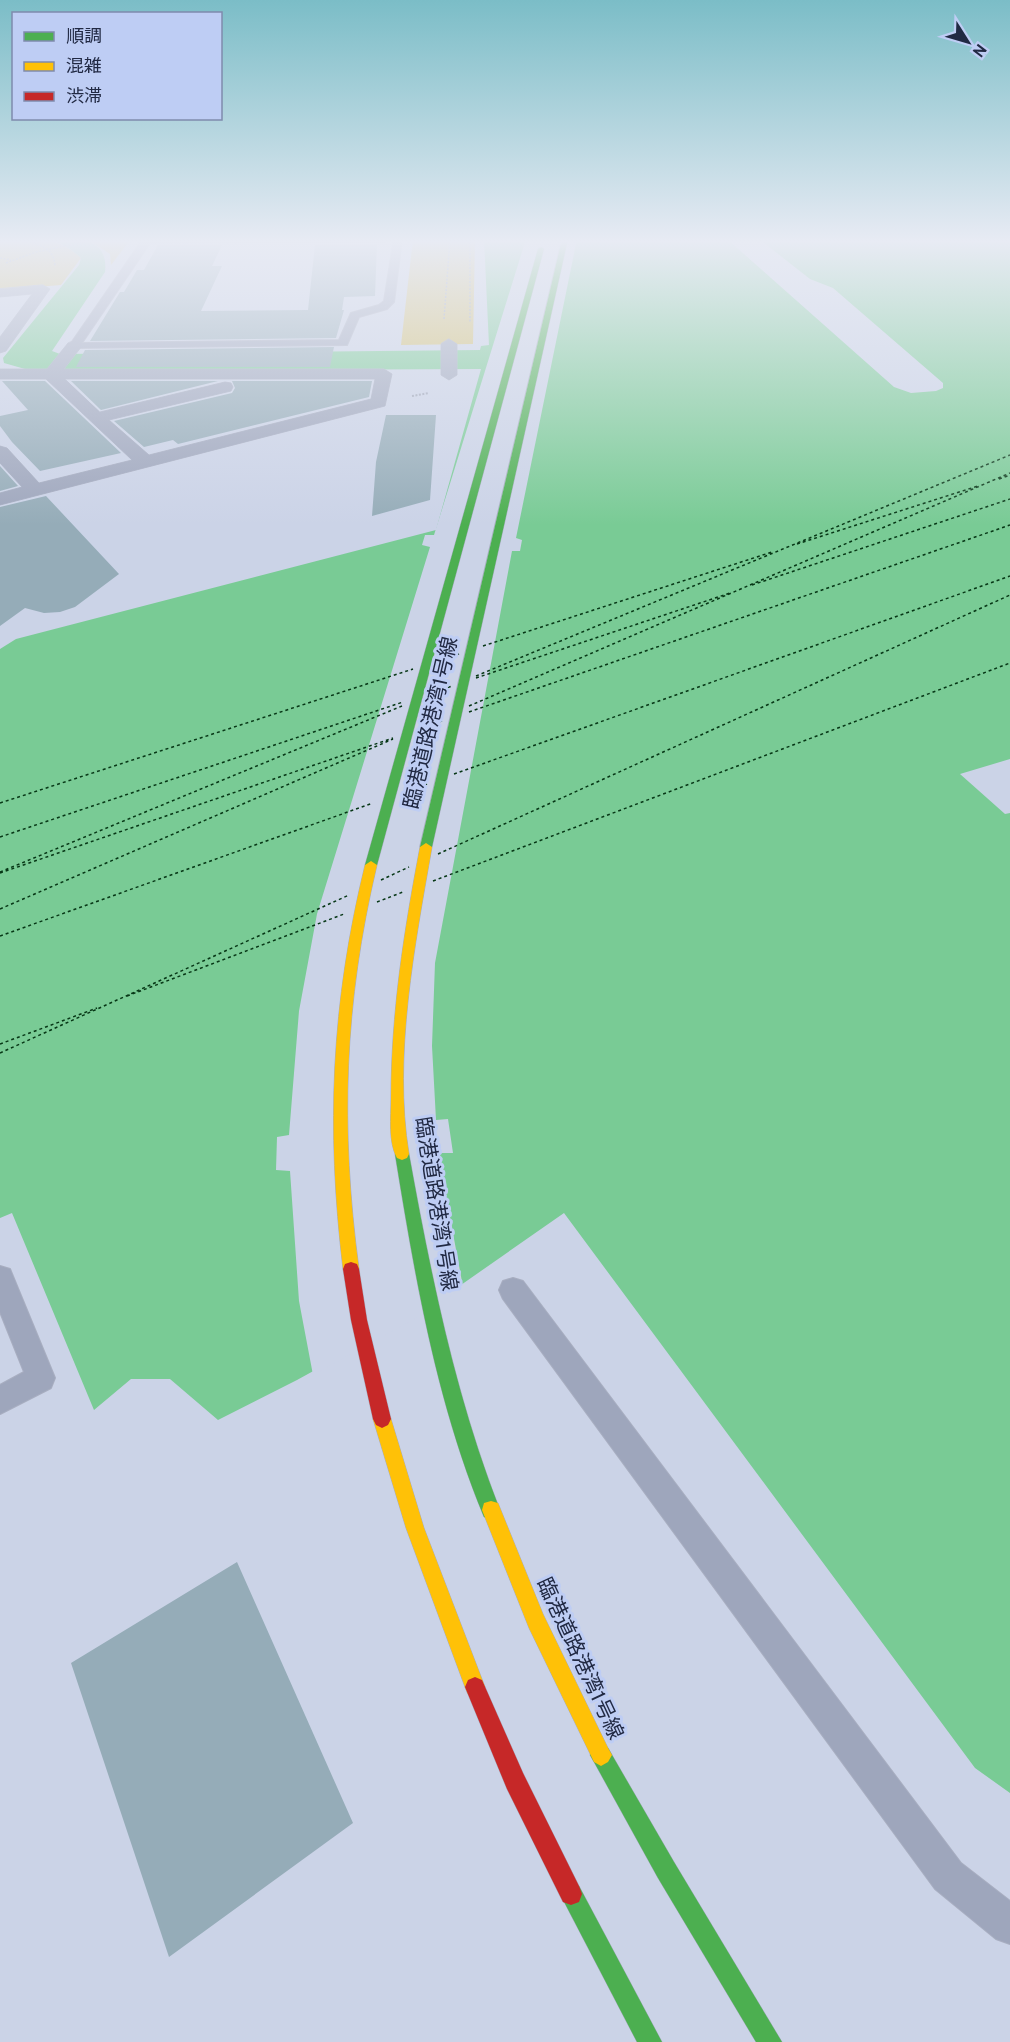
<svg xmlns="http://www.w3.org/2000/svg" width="1010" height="2042" font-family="Overpass,'Noto Sans JP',sans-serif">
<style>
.green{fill:#d5c06d}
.water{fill:#79cb95}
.pier{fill:#cbd3e7}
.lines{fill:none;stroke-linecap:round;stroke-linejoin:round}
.ferry{stroke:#073716;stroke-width:1.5;stroke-dasharray:3 3;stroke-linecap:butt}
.building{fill:#95acb8}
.lane-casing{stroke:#a8aec1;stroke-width:2}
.street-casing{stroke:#a8aec1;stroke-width:1}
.fast-casing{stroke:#a8aec1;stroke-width:1}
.slow-casing{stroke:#a8aec1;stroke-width:1}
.jam-casing{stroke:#a8aec1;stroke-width:1}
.path-far1{stroke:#9ba2b4;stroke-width:1.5;stroke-dasharray:2 1.5;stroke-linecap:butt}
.path{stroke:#9ba2b4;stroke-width:2;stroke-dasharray:2 1.5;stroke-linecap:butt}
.lane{fill:#9ea6bc;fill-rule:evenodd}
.street{fill:#9ea6bc;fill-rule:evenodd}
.fast{fill:#4caf50;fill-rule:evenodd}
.slow{fill:#ffc107;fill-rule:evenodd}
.jam{fill:#c62828;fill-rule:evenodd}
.labels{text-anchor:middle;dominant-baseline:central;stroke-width:6;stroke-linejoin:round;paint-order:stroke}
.street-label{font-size:21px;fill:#212943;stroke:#becdf4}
</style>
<rect width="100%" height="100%" fill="#cbd3e7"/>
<path class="green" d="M0,239C30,239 58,235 81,258L61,285L0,290Z
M87,239H131L111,265L110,254Z
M413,239H475L473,344L401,345Z"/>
<path class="water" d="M49,239C74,239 109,235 105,272L52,351L60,354L480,350L481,346L489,345L484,239H1010V759L960,774L1005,814L1010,813V1793L975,1768L564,1213L428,1308L297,1380L218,1420L170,1379H131L94,1410L12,1213L0,1218V649L16,639L436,530L481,369L32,371L4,363L3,358L79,265L81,258C72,249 61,243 49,239Z"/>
<path class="pier" d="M526,239H577L516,538L522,540L520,551H512L435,963L432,1046L436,1120L448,1119L453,1153H438L463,1287L429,1311L313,1375L299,1301L290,1171L276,1170L277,1137L289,1135L299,1011L317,914L430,547L422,545L425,535H434Z
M727,239H759L810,279L833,288L943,383V388L936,391L911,393L894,387Z"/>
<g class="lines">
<path class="ferry" d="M999,479L1010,475
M797,544L978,486
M752,585L1010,499
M483,646L772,552
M440,660L459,654
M476,676L1010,455
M476,678L730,593
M431,694L452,686
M469,706L1010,473
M469,712L1010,525
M422,727L443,718
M423,727L442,721
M454,774L1010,576
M403,792L427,784
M0,803L413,669
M0,837L403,702
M438,854L1010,595
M0,872L402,706
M0,873L393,738
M381,880L409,867
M433,881L1010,663
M377,902L403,892
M0,909L393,739
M0,936L373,803
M127,996L344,914
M0,1044L97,1008
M0,1053L349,895"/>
</g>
<path class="building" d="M377,244L375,296L344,297L342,310H344L336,338L90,341L120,292H124L137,270H144L158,245H222L212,266H222L201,311L308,310L315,245Z
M334,347L330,367H76L85,350Z
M2,381H45L121,453L40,471L12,442L0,426V416L28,410Z
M71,381H218L101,410Z
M232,381H372L369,397L178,444L173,440L144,447L114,421L232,393L235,388Z
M386,415H436L430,500L372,516L376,462Z
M0,466L18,486L0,491Z
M46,496L119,574L75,607L60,612L44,613L25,608L0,626V507Z
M237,1562L353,1823L169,1957L71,1663Z"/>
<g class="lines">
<defs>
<path id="lane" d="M143,239H389L385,242L150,243L82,343L339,340L351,313L379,305L384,301L394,239H402L394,302L387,309L359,317L347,345L70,348L69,346Z
M0,1266L10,1269L55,1378L51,1388L0,1414V1385L24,1372L0,1312Z
M513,1278L523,1281L961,1863L1010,1901V1944L996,1939L935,1889L503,1299L499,1290L503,1281Z"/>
<path id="street" d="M141,239H153L154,240L147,244L142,243Z
M43,285L50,289L6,351L0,353V337L32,294L0,297V289Z
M449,339L457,344V375L449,380L441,375V344Z
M74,341L82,346L64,369H384L392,374L385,406L0,505V493L22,487L0,463V446L7,448L39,483L132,460L46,379H0V369H47L68,343ZM65,379H375L371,399L149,455L109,420L231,391L233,387L231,383L225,382L100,412Z"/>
<path id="fast" d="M562,239H568L432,847L426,851L420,847Z
M541,247L544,249L377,865L371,869L367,868L365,865L538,249Z
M402,1148L407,1150L409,1154C431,1275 455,1395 500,1510L498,1517L491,1519L484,1517C436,1401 415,1277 395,1154L397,1150Z
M601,1744L608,1748L674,1862L782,2042H756L658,1878L594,1762L590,1755L594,1748Z
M571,1883L579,1886L662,2042H637L560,1894L563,1886Z"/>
<path id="slow" d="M426,843L432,847C415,944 393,1056 409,1154L407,1158L402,1160L397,1158C388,1142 391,1117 391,1099C391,1013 404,931 420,847Z
M371,861L377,865C344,1004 340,1127 359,1269L357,1274L351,1276L345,1274L343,1269C326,1127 331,1004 365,865Z
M382,1410L388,1413L391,1419L424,1528L485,1687L482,1694L475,1697L468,1694L465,1687L406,1528L373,1419L376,1413Z
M491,1501L498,1503L543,1614L608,1748L612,1755L608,1762L601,1766L594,1762L529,1628L482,1510L484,1503Z"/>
<path id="jam" d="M351,1262L357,1264L359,1269L367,1320L391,1419L388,1425L382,1428L376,1425L373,1419L351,1320L343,1269L345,1264Z
M475,1677L482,1680L523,1773L579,1886L582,1894L579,1902L571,1905L563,1902L507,1789L465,1687L468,1680Z"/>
</defs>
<use href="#lane" class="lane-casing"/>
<use href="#street" class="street-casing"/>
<use href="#fast" class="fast-casing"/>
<use href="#slow" class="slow-casing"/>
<use href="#jam" class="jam-casing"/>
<path class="path-far1" d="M20,239C37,244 54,246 55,266
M470,239V323
M0,258L11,260
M6,263L36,252L98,239
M444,319L450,239"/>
<path class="path" d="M412,396L429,393"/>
<use href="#lane" class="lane"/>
<use href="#street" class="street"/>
<use href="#fast" class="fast"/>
<use href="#slow" class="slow"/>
<use href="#jam" class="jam"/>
</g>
<linearGradient id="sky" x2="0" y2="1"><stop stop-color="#7bbdc7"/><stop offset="0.46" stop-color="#e8ebf4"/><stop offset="1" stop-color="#e8ebf4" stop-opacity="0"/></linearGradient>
<rect width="1010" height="525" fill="url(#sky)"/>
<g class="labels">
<g class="street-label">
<text transform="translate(432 723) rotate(-77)">臨港道路港湾1号線</text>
<text transform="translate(435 1204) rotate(81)">臨港道路港湾1号線</text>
<text transform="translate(579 1659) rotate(65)">臨港道路港湾1号線</text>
</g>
</g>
<rect x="12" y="12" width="210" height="108" fill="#becdf4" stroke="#7f8bad" stroke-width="1.5"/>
<rect x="24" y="32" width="30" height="9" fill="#4caf50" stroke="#7f8bad" stroke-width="1.5"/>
<text x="66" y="42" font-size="18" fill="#212943">順調</text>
<rect x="24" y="62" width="30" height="9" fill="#ffc107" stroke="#7f8bad" stroke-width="1.5"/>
<text x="66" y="72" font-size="18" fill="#212943">混雑</text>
<rect x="24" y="92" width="30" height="9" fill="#c62828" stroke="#7f8bad" stroke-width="1.5"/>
<text x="66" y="102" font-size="18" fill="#212943">渋滞</text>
<g transform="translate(968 42) rotate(127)" stroke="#becdf4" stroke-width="4.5" paint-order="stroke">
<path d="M0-4.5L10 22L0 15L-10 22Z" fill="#212943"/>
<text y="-9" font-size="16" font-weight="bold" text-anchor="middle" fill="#212943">N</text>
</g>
</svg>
